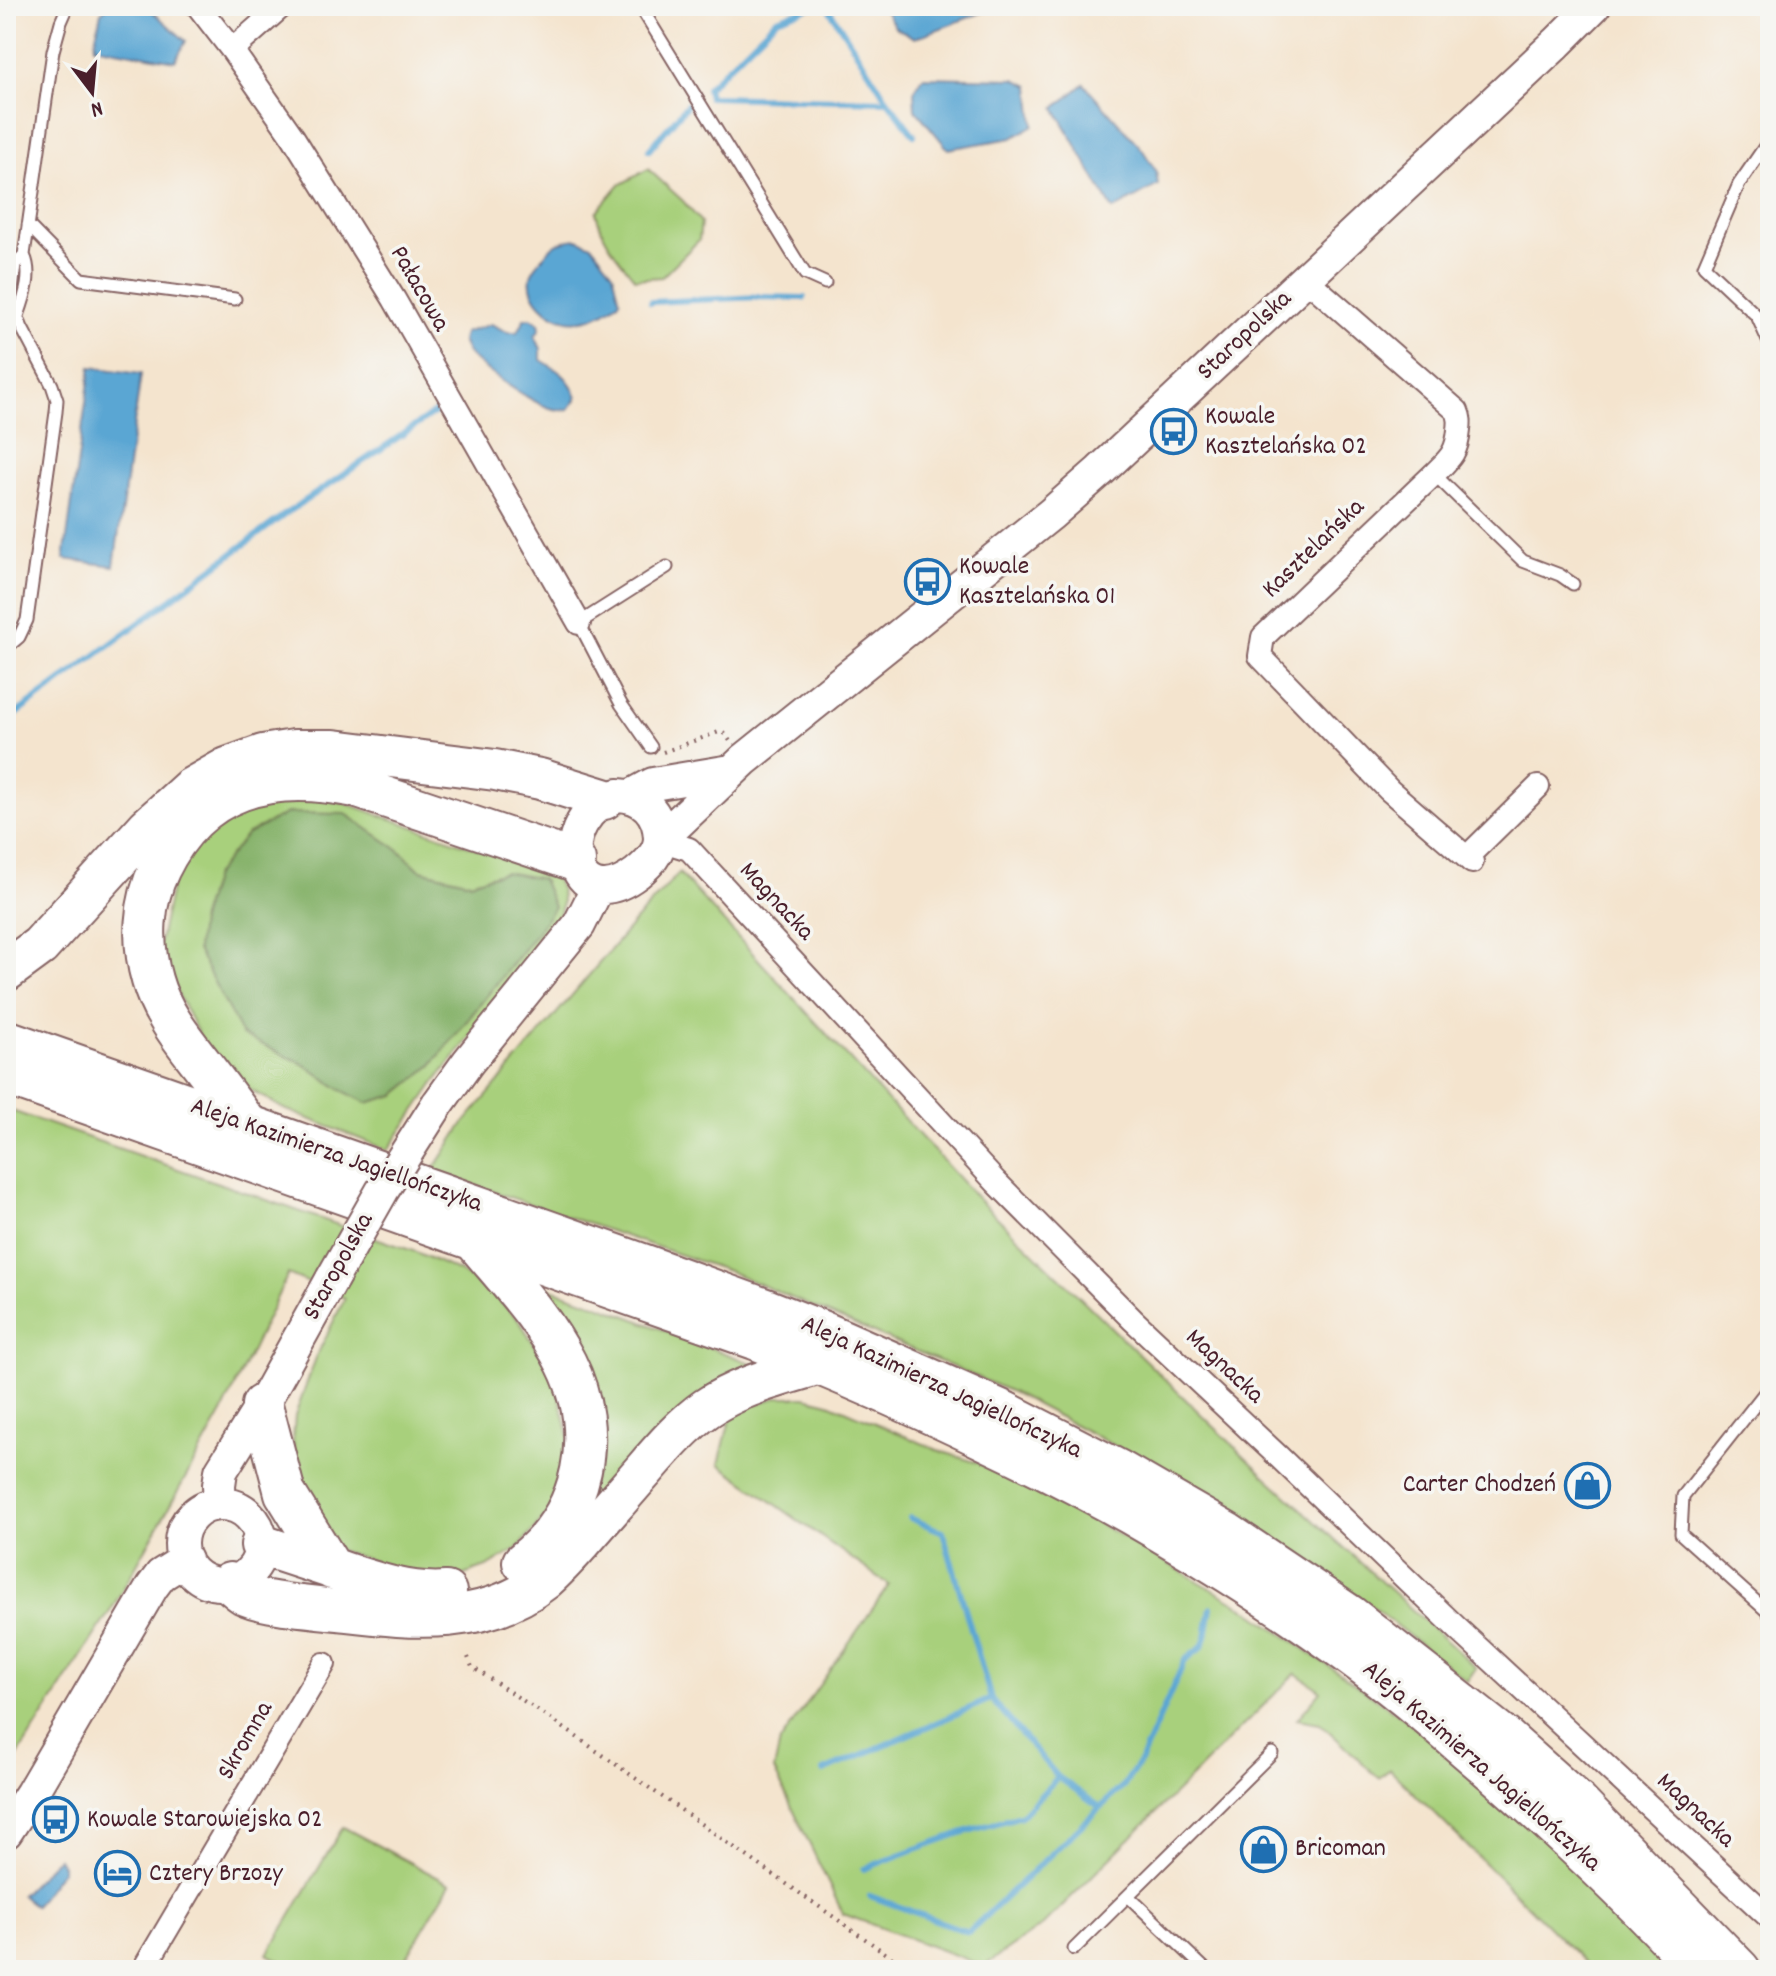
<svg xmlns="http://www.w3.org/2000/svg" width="1776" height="1976" font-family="Dekko,sans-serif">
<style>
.green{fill:#a8d07b;stroke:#797853;stroke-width:2;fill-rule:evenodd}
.forest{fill:#86b26b;stroke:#68684b;stroke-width:2}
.water{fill:#5aa6d3;stroke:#52627f;stroke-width:2}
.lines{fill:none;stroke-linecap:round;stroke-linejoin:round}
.stream{stroke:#5aa6d3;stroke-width:6}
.lane-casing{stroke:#866464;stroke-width:15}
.street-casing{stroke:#866464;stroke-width:26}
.secondary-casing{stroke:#866464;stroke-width:36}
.highway-casing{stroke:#866464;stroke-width:44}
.path{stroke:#866464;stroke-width:4;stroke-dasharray:2 6;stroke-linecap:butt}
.lane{stroke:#fff;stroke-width:11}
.street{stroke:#fff;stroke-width:22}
.secondary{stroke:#fff;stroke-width:32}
.highway{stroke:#fff;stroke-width:40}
.secondary-bridge-casing{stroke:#866464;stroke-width:36;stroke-linecap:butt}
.secondary-bridge{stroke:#fff;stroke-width:32}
.labels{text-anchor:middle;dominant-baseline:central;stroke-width:7;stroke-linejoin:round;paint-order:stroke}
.street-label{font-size:26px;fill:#4a1f2b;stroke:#f6f6f2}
.poi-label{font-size:26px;fill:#4a1f2b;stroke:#f6f6f2;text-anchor:start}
</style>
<rect width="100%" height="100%" fill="#f6f6f2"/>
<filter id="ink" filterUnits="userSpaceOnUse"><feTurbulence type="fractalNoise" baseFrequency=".0125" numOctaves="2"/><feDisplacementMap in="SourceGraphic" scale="16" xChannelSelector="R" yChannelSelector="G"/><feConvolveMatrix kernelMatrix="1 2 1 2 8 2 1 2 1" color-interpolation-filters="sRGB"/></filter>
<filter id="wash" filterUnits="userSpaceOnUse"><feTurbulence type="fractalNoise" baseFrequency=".006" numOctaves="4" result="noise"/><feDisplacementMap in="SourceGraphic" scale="32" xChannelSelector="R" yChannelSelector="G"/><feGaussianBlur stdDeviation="1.8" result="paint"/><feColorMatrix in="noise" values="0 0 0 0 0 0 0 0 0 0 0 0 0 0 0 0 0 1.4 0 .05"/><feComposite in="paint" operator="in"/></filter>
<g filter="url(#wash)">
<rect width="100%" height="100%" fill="#f4e4ce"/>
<path class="green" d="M648,169L683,201L701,222L699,240L662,277L635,279C619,259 601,238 596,212L619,185Z
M310,791L553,875C567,895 563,911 552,931L433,1085L388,1150L284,1109L244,1086L213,1062L157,954L178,855L243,801ZM345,814L400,851L420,870L470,882L505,872L538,931L431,1066L341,1090L305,1065L216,983L197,950Z
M679,873L977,1198L1262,1473L1476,1668L1467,1681L1361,1598L1238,1516L1128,1453L1014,1393L731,1272L433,1171L464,1123L634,922Z
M6,1109L416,1252L458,1271L493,1294L518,1319L555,1376L570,1441L552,1509L517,1549L489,1566L464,1575L434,1581L338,1550L300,1496L293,1441L295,1416L317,1355L345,1298L288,1274L223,1411L114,1605L6,1774V1699L13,1687L6,1614Z
M520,1278L598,1305L777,1373L568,1538L597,1471Z
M779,1397H805L829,1403L940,1451L1003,1471L1050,1495L1248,1610L1400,1715L1525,1815L1680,1970H1592L1390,1769L1379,1778L1320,1723L1297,1719L1321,1691L1296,1673L1043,1925L984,1966L843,1914L774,1770L780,1742L889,1585L719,1464L732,1411Z
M343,1827L450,1884L399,1970H297L268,1954Z"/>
<path class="forest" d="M287,813L346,814L400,851L420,870L470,882L505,872L542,879L554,907L538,931L431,1066L395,1095L367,1103L341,1090L305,1065L242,1035L197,950L200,921L214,876L246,835Z"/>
<path class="water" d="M108,6H146L186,41L175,61L94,46L101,12Z
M882,6H999L915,38L895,27Z
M923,77L1015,79L1030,86L1034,125L1012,138L948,149L915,109L914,91Z
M1084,84L1142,149L1156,171L1158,185L1113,210L1055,108Z
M577,239L592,245L613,273L620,300C608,313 586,323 568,320C549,317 527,297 531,276C533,269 537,265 541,260C553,244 557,241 577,239Z
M531,318L539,323L540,329L535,336L541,349V360C558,370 571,378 577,398L569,409C562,410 556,410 550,408C531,402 480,368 468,353C465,349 464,345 462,341L464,333L491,324L507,332H517L522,325L524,319Z
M91,367L141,374L114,566L64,559Z
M58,1858L62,1865V1870L35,1906L21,1895Z"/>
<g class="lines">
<path class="stream" d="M814,6L777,19L707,88L709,97L888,101
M827,6L888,101L914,135
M649,150L687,105
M651,302L760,297L804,298
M6,721L53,687L284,515L437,411
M910,1518L943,1532L991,1699L1058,1777L1100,1807
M824,1771L991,1699
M864,1869L899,1855L961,1833L1021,1816L1058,1777
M870,1896L968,1932L975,1926L1124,1785L1141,1760L1185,1660L1202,1647L1206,1637L1211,1607"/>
</g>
</g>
<g filter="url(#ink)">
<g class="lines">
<defs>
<path id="lane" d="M640,6L805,274L825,283
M1770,139L1739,184L1704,266L1757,316L1770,345
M28,225L81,279L235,299
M18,316C25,296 33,274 24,255L53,51L61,22L68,6
M1434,474L1523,561L1560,575L1573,584
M6,648L19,637L27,620L56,412L57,400L52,385L22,328L11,301L15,264L24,255
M651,747L621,704L579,623L667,567
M1770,1386L1683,1496L1681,1534L1770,1614
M1128,1896L1206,1970
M1074,1949L1272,1753"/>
<path id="street" d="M198,6L232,50L293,137L394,299L579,623
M232,50L282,6
M1306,279L1457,411C1460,418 1460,422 1459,430C1457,453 1450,458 1434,474L1263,637L1260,656L1389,790L1472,862
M660,840L689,849L996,1182L1133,1320L1278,1456L1459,1630L1770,1918
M1467,857L1538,787
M143,1970L324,1664"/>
<path id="secondary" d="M618,795C643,796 659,812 660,838C660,853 648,864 637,873C569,925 548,816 618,795Z
M631,796L653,784L731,771
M660,840L744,760L1051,514L1100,471L1557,43L1594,6
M437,1105L468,1062L579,925L598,887
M220,1504L219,1485L221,1471L262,1405L332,1279
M181 1544a40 40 0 1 1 80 0a40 40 0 1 1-80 0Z
M6,1832L31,1794L152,1587L161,1575L185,1560"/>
<path id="highway" d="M6,971L40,946L148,827L190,789L227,768L263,755L294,750H334L495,770L540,779L604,799
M6,1040L648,1266L768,1310L819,1330L1005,1412L1118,1470L1227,1533L1349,1615L1503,1736L1577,1802L1740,1970
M6,1075L755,1339C838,1371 919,1407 999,1446C1054,1472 1108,1500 1160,1531C1252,1585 1343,1645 1425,1713C1449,1734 1474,1755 1498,1776C1568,1837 1636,1901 1699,1970
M249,1126C235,1108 222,1090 208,1072C186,1043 162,1016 152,980C141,942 143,902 160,868C200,786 271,770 355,787L575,861
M474,1240C506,1279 543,1317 566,1363C601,1433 585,1514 523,1562
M262,1405L285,1493L332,1569
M261,1545C285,1553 310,1561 334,1569C370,1581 407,1595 446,1592
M230,1583C234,1586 239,1591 244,1594C262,1604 323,1608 346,1611C414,1619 486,1626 544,1580C558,1568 570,1554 582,1541C601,1519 620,1498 638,1477C659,1453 681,1426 707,1408C740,1385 782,1376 819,1364"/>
</defs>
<use href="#lane" class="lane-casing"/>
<use href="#street" class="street-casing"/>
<use href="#secondary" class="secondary-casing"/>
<use href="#highway" class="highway-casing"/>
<path class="path" d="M663,752L719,732L725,734L730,741
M468,1657L472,1667L551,1719L901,1964L914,1970
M178,1970L181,1965L189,1970"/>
<use href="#lane" class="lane"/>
<use href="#street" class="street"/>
<use href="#secondary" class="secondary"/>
<use href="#highway" class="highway"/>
<defs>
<path id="secondary-bridge" d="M332,1279L382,1191L437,1105"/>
</defs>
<use href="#secondary-bridge" class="secondary-bridge-casing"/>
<use href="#secondary-bridge" class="secondary-bridge"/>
</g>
</g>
<defs>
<symbol id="bus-ring" viewBox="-11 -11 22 22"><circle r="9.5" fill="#f6f6f2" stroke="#1f6fb2" stroke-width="1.5"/><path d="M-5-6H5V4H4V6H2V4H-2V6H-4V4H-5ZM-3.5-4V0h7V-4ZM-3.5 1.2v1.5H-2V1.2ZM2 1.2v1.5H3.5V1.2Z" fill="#1f6fb2"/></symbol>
<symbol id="shop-ring" viewBox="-11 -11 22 22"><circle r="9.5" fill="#f6f6f2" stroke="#1f6fb2" stroke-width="1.5"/><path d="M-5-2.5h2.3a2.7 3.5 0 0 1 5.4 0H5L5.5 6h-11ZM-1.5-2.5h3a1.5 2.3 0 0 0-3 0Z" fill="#1f6fb2"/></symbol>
<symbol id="hotel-ring" viewBox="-11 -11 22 22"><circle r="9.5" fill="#f6f6f2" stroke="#1f6fb2" stroke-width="1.5"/><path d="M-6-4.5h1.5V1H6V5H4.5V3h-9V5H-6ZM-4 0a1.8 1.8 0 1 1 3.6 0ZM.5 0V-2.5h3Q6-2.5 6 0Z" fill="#1f6fb2"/></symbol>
</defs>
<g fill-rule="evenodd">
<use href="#bus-ring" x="1148" y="406" width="51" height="51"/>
<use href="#bus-ring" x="902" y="556" width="51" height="51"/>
<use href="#shop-ring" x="1562" y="1460" width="51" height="51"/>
<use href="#bus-ring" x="30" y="1794" width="51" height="51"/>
<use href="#shop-ring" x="1238" y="1824" width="51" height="51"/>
<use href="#hotel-ring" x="92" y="1848" width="51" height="51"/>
</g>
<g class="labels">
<g class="street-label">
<text transform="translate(419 289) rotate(60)">Pałacowa</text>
<text transform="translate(1245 336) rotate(-43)">Staropolska</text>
<text transform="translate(1314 549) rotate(-44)">Kasztelańska</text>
<text transform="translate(776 902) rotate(47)">Magnacka</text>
<text transform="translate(336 1156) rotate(19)">Aleja Kazimierza Jagiellończyka</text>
<text transform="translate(339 1267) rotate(-61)">Staropolska</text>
<text transform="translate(1224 1367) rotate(43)">Magnacka</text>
<text transform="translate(941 1388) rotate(25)">Aleja Kazimierza Jagiellończyka</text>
<text transform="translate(246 1741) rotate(-60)">Skromna</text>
<text transform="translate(1481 1767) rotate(41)">Aleja Kazimierza Jagiellończyka</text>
<text transform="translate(1695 1811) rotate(43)">Magnacka</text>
</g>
<g class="poi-label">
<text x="1205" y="417">Kowale<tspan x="1205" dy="30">Kasztelańska 02</tspan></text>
<text x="959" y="567">Kowale<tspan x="959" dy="30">Kasztelańska 01</tspan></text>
<text x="1556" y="1485" text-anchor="end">Carter Chodzeń</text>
<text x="87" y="1820">Kowale Starowiejska 02</text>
<text x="1295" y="1849">Bricoman</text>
<text x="149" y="1874">Cztery Brzozy</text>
</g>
</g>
<rect width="1776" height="1976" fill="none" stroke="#f6f6f2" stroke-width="32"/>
<g transform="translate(92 92) rotate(164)" stroke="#f6f6f2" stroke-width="6" paint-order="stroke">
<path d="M0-6L14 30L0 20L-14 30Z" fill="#4a1f2b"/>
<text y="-12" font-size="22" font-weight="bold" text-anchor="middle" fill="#4a1f2b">N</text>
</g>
</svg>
